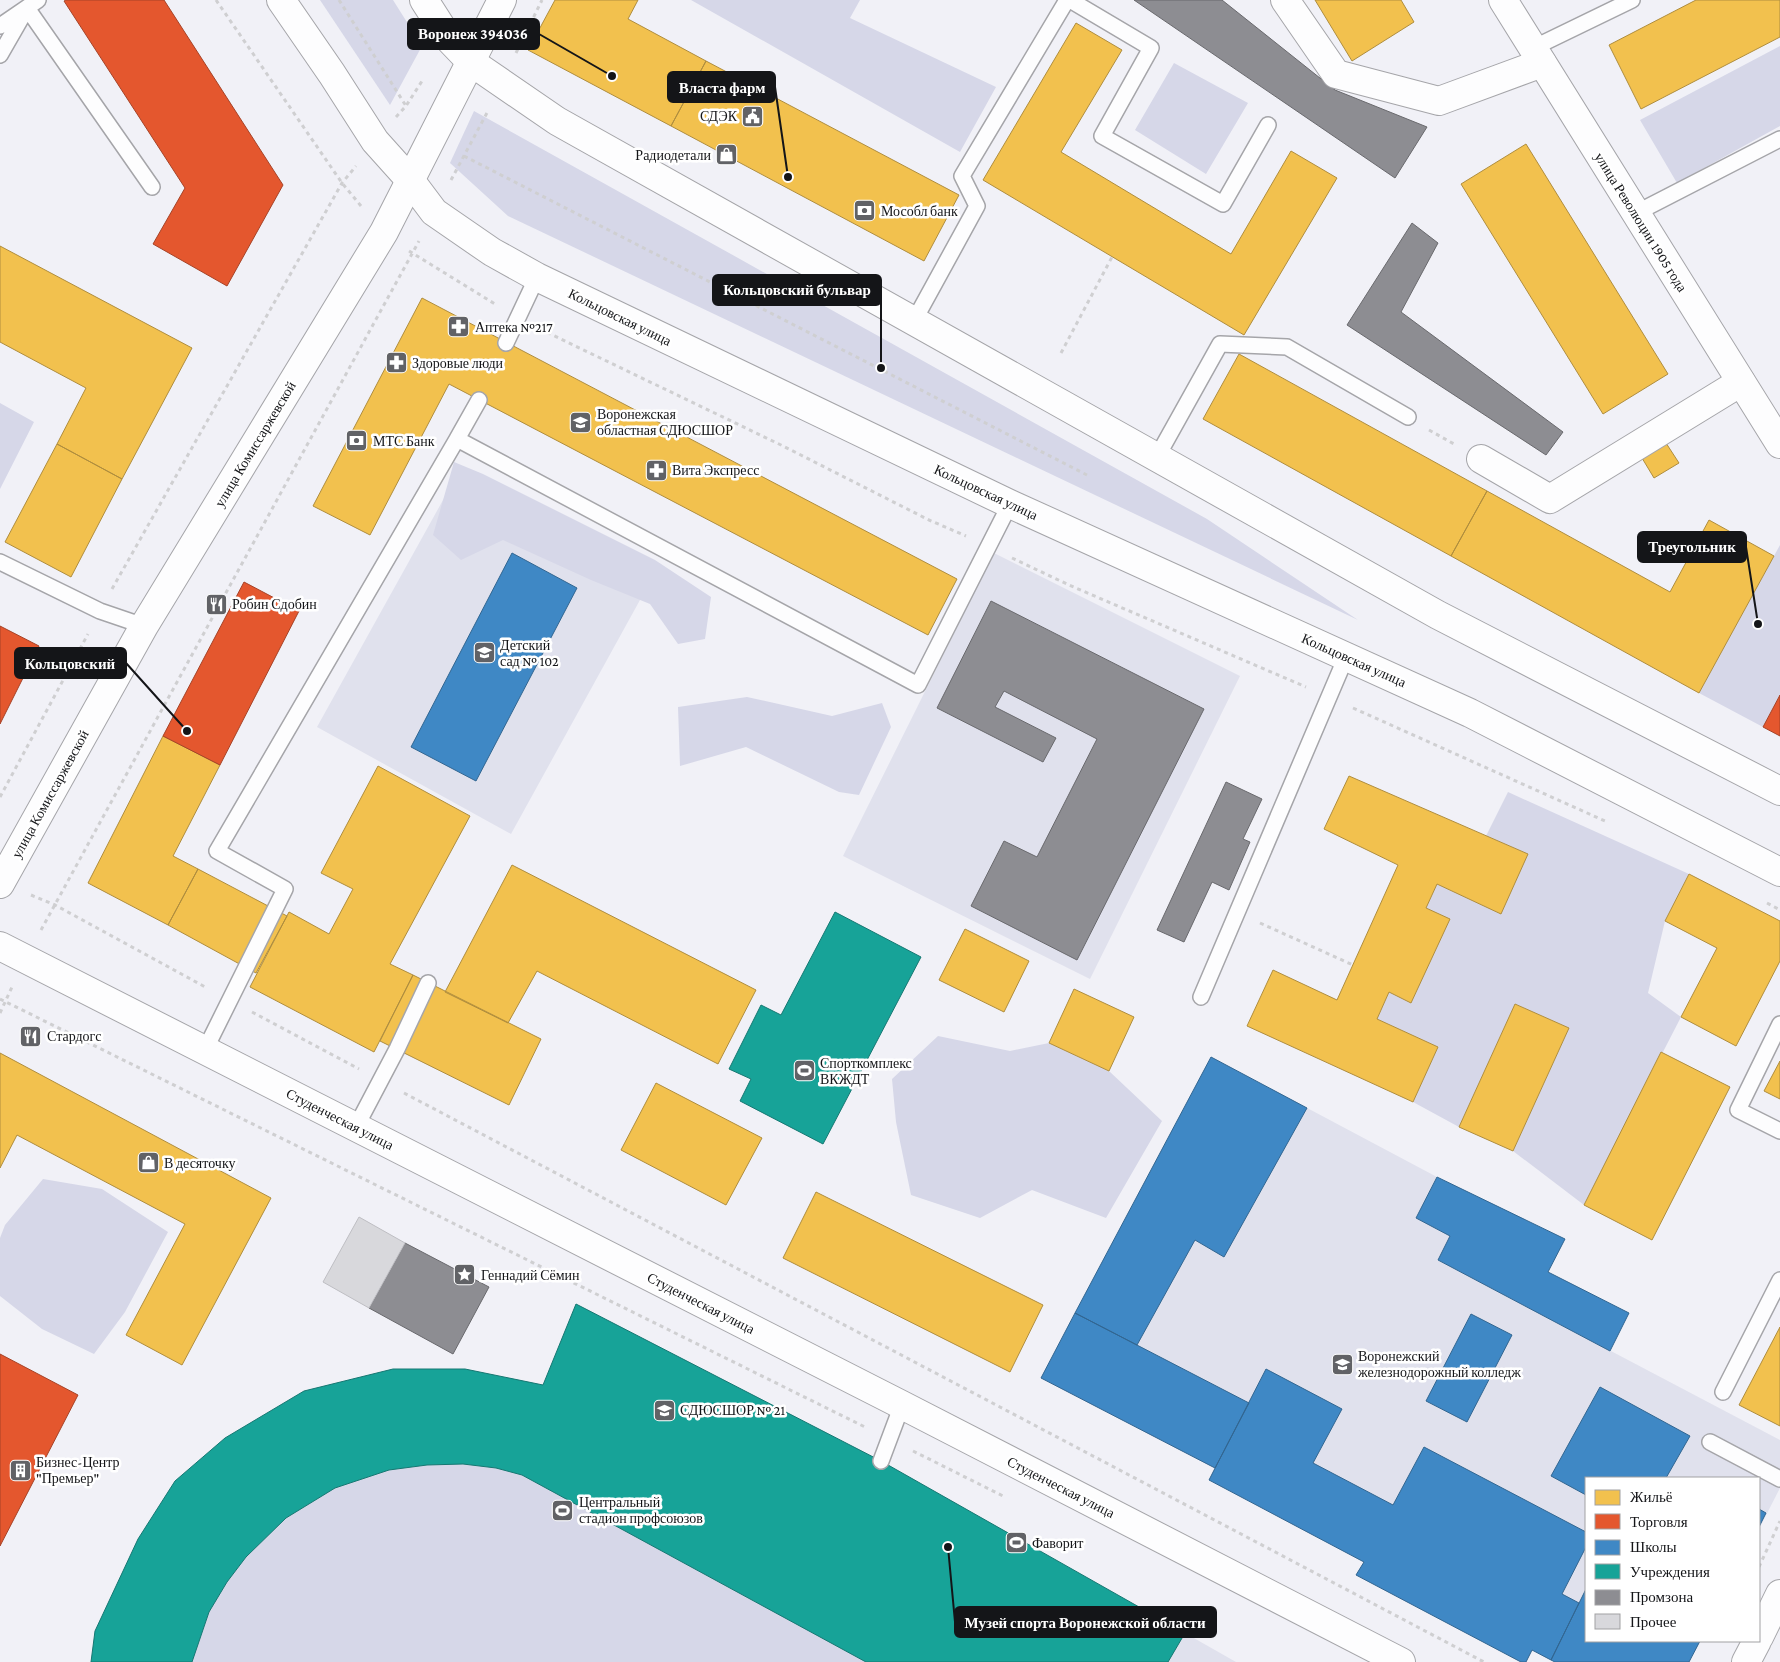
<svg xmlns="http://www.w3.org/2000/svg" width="1780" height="1662" font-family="'Crimson Pro',serif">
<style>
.built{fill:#e0e1ed}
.green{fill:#d6d7e8}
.homes{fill:#f2c14e;stroke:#af8d3e}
.shops{fill:#e4572e;stroke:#a64327}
.schools{fill:#3f88c5;stroke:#326691}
.public{fill:#17a398;stroke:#167872}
.industry{fill:#8d8d92;stroke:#69696d}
.building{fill:#d8d8dc;stroke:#bebec3}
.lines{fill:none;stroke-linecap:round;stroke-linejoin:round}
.lane-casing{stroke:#a5a5a9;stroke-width:18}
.street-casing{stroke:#a5a5a9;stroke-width:30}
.secondary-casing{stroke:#a5a5a9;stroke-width:30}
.primary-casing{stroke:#a5a5a9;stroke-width:30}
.path{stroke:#cfcfd1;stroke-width:3;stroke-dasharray:4 4;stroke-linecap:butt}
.lane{stroke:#fdfdfe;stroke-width:15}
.street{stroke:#fdfdfe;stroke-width:28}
.secondary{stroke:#fdfdfe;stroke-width:28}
.primary{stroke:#fdfdfe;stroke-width:28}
.labels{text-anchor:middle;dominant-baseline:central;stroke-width:5;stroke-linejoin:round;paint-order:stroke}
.poi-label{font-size:14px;fill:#141518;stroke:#fff;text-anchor:start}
.street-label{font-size:14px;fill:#141518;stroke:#fff}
.leader{fill:none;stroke:#141518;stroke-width:2}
.callout-dot{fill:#141518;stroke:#fff;stroke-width:2}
.callout{fill:#141518;stroke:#141518;stroke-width:2}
.callout-label{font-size:15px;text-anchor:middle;font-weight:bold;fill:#fff}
</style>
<rect width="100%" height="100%" fill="#f1f1f7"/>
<path class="built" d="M458,473L651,580L511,834L317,727Z
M994,553L1240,676L1090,979L843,856Z
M1211,1057L1437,1177L1416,1217L1450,1236L1438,1260L1780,1440V1488L1759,1529V1478H1586V1641H1700L1689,1662H1555L1533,1650L1526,1662H1521L1356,1575L1364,1562L1209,1480L1214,1468L1041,1378Z
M1185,1633L1236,1662H1168Z"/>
<path class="green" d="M320,0H393L422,46L390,105Z
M691,0H860L850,18L996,87L960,152Z
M1780,46V126L1677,183L1640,120Z
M1174,63L1248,103L1206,174L1135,130Z
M474,111L1207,519L1358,620L508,216L450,163Z
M0,403L34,422L0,489Z
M454,462L483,474L655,560L711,597L705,639L678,644L650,604L591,580L503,540L461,560L433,535Z
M1780,545V695L1763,727L1699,693Z
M747,697L832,716L882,703L891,727L859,795L839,792L746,747L680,766L678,707Z
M1508,792L1689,874L1665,921L1648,993L1681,1017L1584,1205L1513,1151L1569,1028L1515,1004L1459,1127L1413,1102L1438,1047L1377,1019L1389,992L1411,1002L1449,919L1426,908L1437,884L1500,913L1486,836Z
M938,1036L1010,1051L1049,1043L1109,1071L1162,1121L1106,1218L1032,1190L980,1218L911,1195L896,1122L892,1079Z
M43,1179L102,1189L168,1232L125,1312L94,1354L42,1329L0,1296V1238L5,1225Z
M576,1304L881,1461L1185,1633L1168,1662H91L95,1631L138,1539L304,1391L393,1369H465L543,1385Z"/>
<path class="homes" d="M555,0H638L628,19L706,61L671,126L528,50Z
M1315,0H1401L1414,22L1352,61Z
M1696,0H1780V37L1641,109L1609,45Z
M1076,23L1122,50L1061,152L1231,254L1291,151L1337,178L1244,335L983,180Z
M706,61L959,195L924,261L671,126Z
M1526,144L1668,374L1603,414L1461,184Z
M0,246L192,348L122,479L57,444L86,388L0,342Z
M422,298L957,579L928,635L449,384L370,535L313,506Z
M1239,354L1487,491L1451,556L1203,419Z
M1666,443L1679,463L1654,478L1642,458Z
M57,444L122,479L71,577L5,542Z
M1487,491L1670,592L1709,520L1774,556L1699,693L1451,556Z
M163,736L220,765L173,856L198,869L168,925L88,883Z
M378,766L470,816L390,964L413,975L374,1052L250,987L289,912L329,934L353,889L321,873Z
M1349,776L1528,854L1501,914L1437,884L1426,908L1450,919L1411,1003L1389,992L1377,1019L1438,1047L1413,1102L1247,1026L1273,970L1337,1000L1398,865L1324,829Z
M512,865L756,990L718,1064L537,971L508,1023L445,992Z
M198,869L287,916L256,973L168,925Z
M1689,874L1780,921V961L1736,1046L1681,1017L1717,948L1665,921Z
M965,929L1029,961L1004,1012L939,980Z
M413,975L541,1039L509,1105L380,1041Z
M1074,989L1134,1017L1109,1071L1049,1043Z
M1515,1004L1569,1028L1513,1151L1459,1127Z
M1661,1052L1730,1087L1652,1240L1584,1205Z
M0,1053L271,1198L182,1365L126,1335L185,1224L17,1135L0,1168Z
M1780,1061V1099L1764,1091Z
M656,1083L762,1138L726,1205L621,1150Z
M816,1192L1043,1305L1010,1372L783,1258Z
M1780,1327V1426L1739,1405Z"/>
<path class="shops" d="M66,0H164L283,185L227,286L153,244L185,188L64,1Z
M244,582L299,611L220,765L163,736Z
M0,626L39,646L0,724Z
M1780,695V736L1763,727Z
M0,1354L78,1395L0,1546Z"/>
<path class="schools" d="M512,553L577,588L476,781L411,747Z
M1211,1057L1307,1108L1224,1257L1195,1240L1137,1345L1075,1313Z
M1437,1177L1565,1239L1548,1272L1629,1313L1610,1351L1438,1260L1450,1236L1416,1218Z
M1075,1313L1249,1403L1215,1468L1041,1378Z
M1471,1314L1512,1335L1467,1422L1426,1401Z
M1266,1369L1342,1409L1313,1463L1393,1505L1424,1447L1586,1532V1547L1562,1594L1579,1603L1551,1660L1532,1650L1526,1662H1521L1356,1575L1364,1562L1209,1480Z
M1600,1387L1690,1436L1666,1478H1586V1495L1551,1476Z
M1759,1509L1766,1513L1759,1527Z
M1586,1589V1641H1700L1689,1662H1555L1551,1660Z"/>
<path class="public" d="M835,912L921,957L823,1144L740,1101L751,1079L729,1069L761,1005L781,1015Z
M576,1304L881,1461L1185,1633L1168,1662H866L522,1475L496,1468L463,1464L427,1465L389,1470L335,1488L286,1518L246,1557L227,1582L209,1612L192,1662H91L95,1631L138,1539L175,1481L225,1438L304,1391L393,1369H465L543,1385Z"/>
<path class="industry" d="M1134,0H1222L1335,90L1427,127L1395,178Z
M1412,223L1438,243L1401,312L1563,432L1546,455L1347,325Z
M991,601L1204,709L1077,960L971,906L1004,841L1037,857L1097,739L1004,691L995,707L1056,738L1043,762L937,708Z
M1226,782L1262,799L1243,839L1250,842L1229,890L1212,882L1184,942L1157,930Z
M405,1243L489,1287L453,1354L369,1308Z"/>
<path class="building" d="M359,1217L405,1243L369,1308L323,1282Z"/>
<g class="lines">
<defs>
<path id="lane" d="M1070,0L1151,48L1102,136L1223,204L1268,125
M0,26L38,0
M1533,48L1632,0
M0,55L27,8L152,187
M1636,213L1780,139
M914,321L977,206L962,176L1067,0
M506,343L537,277
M479,400L457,439L918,685L1010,504
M1157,457L1220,344L1287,347L1408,417
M0,562L100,611L144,626
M1201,997L1346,657
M1780,1024L1738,1110L1780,1131
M205,1050L285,889L217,851L457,439
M356,1127L397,1049L428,983
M1723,1392L1780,1280
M1710,1442L1780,1479
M881,1461L902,1405"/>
<path id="street" d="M1285,0L1336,74L1439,101L1542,63
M1481,459L1550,499L1741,382
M0,946L902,1405L1401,1662
M1759,1637L1780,1594
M1746,1662L1757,1641"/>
<path id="secondary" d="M1503,0L1780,444
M0,884L144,626L384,232L502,0"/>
<path id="primary" d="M281,0L332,74L375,141L410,180L434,212L492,252L537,277L1010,504L1470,713L1780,872
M424,0L449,39L471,62L557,121L1438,615L1780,791"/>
</defs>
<use href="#lane" class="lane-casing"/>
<use href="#street" class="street-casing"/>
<use href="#secondary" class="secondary-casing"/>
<use href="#primary" class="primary-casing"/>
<path class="path" d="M216,0L342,183L361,206
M339,0L406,106
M516,53L542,0
M396,117L406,106L422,81
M464,156L1087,475
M451,180L488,111
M409,251L495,304
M540,329L781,445L929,520L966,536
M1061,353L1112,257
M1429,430L1454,444
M1012,558L1069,585L1306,687
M112,589L342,183L356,166
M1353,708L1605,821
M0,797L88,634
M31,895L55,905L207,988
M1767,903L1780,910
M1260,923L1353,965
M41,930L419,241
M0,999L867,1428
M252,1012L359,1069
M0,1013L12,987
M404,1093L1484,1662
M913,1451L1005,1497
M1759,1567L1780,1521"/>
<use href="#lane" class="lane"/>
<use href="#street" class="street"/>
<use href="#secondary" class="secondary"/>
<use href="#primary" class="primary"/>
</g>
<defs>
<symbol id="civic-square" viewBox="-11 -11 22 22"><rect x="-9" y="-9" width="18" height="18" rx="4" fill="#616266" stroke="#fff"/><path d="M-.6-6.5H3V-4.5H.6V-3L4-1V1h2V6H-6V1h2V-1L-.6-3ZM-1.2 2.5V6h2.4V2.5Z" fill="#fff"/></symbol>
<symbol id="shop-square" viewBox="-11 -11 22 22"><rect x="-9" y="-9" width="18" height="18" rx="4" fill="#616266" stroke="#fff"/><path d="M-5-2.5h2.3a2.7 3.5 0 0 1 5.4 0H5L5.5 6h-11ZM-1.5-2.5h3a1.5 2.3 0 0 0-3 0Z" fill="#fff"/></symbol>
<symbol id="bank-square" viewBox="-11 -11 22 22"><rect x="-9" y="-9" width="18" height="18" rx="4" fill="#616266" stroke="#fff"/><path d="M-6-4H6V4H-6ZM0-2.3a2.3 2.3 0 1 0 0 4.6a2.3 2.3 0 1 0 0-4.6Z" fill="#fff"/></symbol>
<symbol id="pharmacy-square" viewBox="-11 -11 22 22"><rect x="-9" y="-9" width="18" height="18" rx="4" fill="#616266" stroke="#fff"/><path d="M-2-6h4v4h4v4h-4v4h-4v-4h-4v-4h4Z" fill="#fff"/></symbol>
<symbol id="school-square" viewBox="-11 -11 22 22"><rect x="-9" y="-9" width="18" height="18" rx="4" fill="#616266" stroke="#fff"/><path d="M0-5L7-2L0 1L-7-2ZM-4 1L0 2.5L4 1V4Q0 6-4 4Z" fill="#fff"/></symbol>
<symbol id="restaurant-square" viewBox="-11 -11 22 22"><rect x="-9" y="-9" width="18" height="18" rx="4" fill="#616266" stroke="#fff"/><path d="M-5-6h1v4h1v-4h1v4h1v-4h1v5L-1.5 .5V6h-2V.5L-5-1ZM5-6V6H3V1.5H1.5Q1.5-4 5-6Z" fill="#fff"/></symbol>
<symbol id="stadium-square" viewBox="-11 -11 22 22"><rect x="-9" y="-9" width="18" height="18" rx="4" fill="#616266" stroke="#fff"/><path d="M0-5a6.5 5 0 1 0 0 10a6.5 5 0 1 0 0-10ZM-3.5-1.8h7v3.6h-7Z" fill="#fff"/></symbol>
<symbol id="sight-square" viewBox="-11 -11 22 22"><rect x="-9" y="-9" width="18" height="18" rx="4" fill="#616266" stroke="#fff"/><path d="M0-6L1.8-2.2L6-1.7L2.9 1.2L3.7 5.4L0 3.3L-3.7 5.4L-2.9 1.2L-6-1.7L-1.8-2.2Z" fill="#fff"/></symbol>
<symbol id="university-square" viewBox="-11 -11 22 22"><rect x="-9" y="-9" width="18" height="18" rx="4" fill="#616266" stroke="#fff"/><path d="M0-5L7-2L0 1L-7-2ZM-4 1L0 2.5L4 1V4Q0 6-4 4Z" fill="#fff"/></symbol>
<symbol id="building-square" viewBox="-11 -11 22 22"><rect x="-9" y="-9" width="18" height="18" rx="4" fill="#616266" stroke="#fff"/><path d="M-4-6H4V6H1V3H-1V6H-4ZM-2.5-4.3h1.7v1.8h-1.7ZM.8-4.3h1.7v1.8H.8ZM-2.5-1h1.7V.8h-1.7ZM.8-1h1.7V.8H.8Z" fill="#fff"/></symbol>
</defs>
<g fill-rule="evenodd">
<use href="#civic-square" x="740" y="104" width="25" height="25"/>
<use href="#shop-square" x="714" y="142" width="25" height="25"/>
<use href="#bank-square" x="852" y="198" width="25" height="25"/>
<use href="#pharmacy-square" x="446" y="314" width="25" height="25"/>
<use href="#pharmacy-square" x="384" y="350" width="25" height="25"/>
<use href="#school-square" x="568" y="410" width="25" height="25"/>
<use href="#bank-square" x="344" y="428" width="25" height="25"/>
<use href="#pharmacy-square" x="644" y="458" width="25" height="25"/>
<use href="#restaurant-square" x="204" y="592" width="25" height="25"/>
<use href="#school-square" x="472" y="640" width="25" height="25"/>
<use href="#restaurant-square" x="18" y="1024" width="25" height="25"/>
<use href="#stadium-square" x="792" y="1058" width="25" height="25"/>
<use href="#shop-square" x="136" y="1150" width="25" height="25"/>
<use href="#sight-square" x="452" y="1262" width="25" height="25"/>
<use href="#university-square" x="1330" y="1352" width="25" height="25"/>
<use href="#school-square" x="652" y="1398" width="25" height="25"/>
<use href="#building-square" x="8" y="1458" width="25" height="25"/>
<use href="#stadium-square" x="550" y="1498" width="25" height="25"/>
<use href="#stadium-square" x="1004" y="1530" width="25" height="25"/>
</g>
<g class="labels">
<g class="poi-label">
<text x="737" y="116" text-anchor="end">СДЭК</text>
<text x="711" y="155" text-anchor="end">Радиодетали</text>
<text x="881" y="211">Мособл банк</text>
<text x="475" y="327">Аптека №217</text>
<text x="412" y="363">Здоровые люди</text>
<text x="597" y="414">Воронежская<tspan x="597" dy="16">областная СДЮСШОР</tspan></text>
<text x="373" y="441">МТС Банк</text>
<text x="672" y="470">Вита Экспресс</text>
<text x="232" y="604">Робин Сдобин</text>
<text x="500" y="645">Детский<tspan x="500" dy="16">сад № 102</tspan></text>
<text x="47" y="1036">Стардогс</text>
<text x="820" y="1063">Спорткомплекс<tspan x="820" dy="16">ВКЖДТ</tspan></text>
<text x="164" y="1163">В десяточку</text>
<text x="481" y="1275">Геннадий Сёмин</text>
<text x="1358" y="1356">Воронежский<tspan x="1358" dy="16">железнодорожный колледж</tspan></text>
<text x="680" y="1410">СДЮСШОР № 21</text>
<text x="36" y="1462">Бизнес-Центр<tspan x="36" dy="16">"Премьер"</tspan></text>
<text x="579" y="1502">Центральный<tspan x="579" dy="16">стадион профсоюзов</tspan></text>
<text x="1032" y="1543">Фаворит</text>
</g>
<g class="street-label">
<text transform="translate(1641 222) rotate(58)">улица Революции 1905 года</text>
<text transform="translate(620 317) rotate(26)">Кольцовская улица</text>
<text transform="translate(255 444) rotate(-59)">улица Комиссаржевской</text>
<text transform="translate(986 492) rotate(25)">Кольцовская улица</text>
<text transform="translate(1354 660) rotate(24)">Кольцовская улица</text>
<text transform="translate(50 794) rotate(-61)">улица Комиссаржевской</text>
<text transform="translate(340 1119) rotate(27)">Студенческая улица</text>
<text transform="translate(701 1303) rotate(27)">Студенческая улица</text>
<text transform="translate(1061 1487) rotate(27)">Студенческая улица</text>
</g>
</g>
<path class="leader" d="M612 76L539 34M788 177L775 87M881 368L881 290M1758 624L1746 547M187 731L126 663M948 1547L955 1622"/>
<g class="callout-dot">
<circle cx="612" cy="76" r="5"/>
<circle cx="788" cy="177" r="5"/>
<circle cx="881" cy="368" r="5"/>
<circle cx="1758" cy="624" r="5"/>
<circle cx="187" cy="731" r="5"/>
<circle cx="948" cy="1547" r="5"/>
</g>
<g class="callout">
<rect x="408" y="19" width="131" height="30" rx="5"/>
<rect x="668" y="72" width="107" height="30" rx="5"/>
<rect x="713" y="275" width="168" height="30" rx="5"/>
<rect x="1638" y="532" width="108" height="30" rx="5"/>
<rect x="15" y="648" width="111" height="30" rx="5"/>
<rect x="955" y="1607" width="261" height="30" rx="5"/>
</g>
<g class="callout-label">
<text x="473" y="39">Воронеж 394036</text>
<text x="722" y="93">Власта фарм</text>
<text x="797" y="295">Кольцовский бульвар</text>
<text x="1692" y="552">Треугольник</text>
<text x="70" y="669">Кольцовский</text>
<text x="1085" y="1628">Музей спорта Воронежской области</text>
</g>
<rect x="1585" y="1477" width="175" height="165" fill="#ffffff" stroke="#a1a1a3"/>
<rect x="1595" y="1490" width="25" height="15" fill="#f2c14e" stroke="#a1a1a3"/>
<text x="1630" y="1502" font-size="15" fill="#141518">Жильё</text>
<rect x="1595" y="1514" width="25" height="15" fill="#e4572e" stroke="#a1a1a3"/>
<text x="1630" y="1527" font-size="15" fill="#141518">Торговля</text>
<rect x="1595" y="1540" width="25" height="15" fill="#3f88c5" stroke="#a1a1a3"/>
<text x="1630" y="1552" font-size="15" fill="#141518">Школы</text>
<rect x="1595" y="1564" width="25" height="15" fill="#17a398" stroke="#a1a1a3"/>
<text x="1630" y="1577" font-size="15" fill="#141518">Учреждения</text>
<rect x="1595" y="1590" width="25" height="15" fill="#8d8d92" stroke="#a1a1a3"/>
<text x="1630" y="1602" font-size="15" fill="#141518">Промзона</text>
<rect x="1595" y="1614" width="25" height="15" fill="#d8d8dc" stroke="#a1a1a3"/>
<text x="1630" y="1627" font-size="15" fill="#141518">Прочее</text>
</svg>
